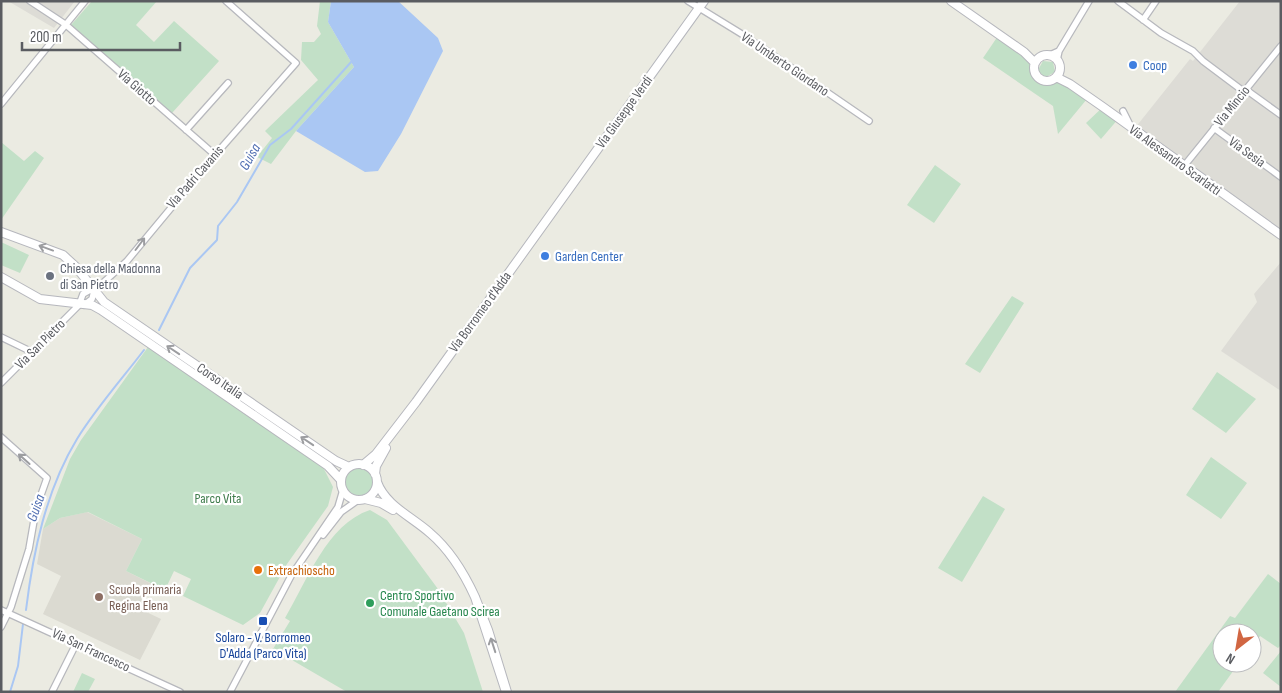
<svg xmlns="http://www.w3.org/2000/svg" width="1282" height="693" font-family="'Sofia Sans Condensed',sans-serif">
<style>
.industrial{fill:#dddcd6}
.education{fill:#dbdad1}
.green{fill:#c2e0c7}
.water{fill:#aac7f3}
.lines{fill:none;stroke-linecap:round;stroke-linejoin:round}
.stream{stroke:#aac7f3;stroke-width:2}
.street-casing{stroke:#b7b8bd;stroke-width:8}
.secondary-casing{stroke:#b6b7bd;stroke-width:10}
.street{stroke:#fff;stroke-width:5.5}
.secondary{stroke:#fff;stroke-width:8}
.oneway{stroke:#9c9da0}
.shop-dot{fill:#3f7fe0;stroke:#fff;stroke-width:2}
.worship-dot{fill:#6b7280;stroke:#fff;stroke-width:2}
.food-dot{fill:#e8710a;stroke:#fff;stroke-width:2}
.education-dot{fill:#8d6e63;stroke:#fff;stroke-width:2}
.leisure-dot{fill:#2e9e5b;stroke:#fff;stroke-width:2}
.transit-dot{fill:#1a4fb4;stroke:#fff;stroke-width:2}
.labels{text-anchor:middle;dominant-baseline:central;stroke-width:4.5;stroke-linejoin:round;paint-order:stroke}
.street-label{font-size:14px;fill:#5a5c61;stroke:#fff}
.shop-label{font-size:14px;fill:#366cbe;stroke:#fff;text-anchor:start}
.worship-label{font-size:14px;fill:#5b616d;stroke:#fff;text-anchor:start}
.park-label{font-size:14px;fill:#3f7c4c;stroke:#fff}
.food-label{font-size:14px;fill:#c56008;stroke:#fff;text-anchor:start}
.education-label{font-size:14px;fill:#785e54;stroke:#fff;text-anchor:start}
.leisure-label{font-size:14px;fill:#27864d;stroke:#fff;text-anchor:start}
.transit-label{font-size:14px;fill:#164399;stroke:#fff}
.water-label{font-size:15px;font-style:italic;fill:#516fb2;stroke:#fff}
</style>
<rect width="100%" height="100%" fill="#ebebe2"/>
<path class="industrial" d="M8,1H75L54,28Z
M1240,1H1281V229L1135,128L1190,59L1193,61Z
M1281,262V391L1221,351L1257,302L1254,294Z"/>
<path class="education" d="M87,512L142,539L126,571L152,584L140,609L161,619L140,660L43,614L61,576L37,564L43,529L60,518Z"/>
<path class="green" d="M92,1H157L136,25L154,42L174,21L219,61L172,113L71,25Z
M320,1H331L328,22L354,67L296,131L271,164L257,157L272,138L265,131L318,80L301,60L302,42H314L321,34L317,26Z
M1000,33L1038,70L1043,61L1053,62L1055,72L1046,77L1052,83H1063L1087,99L1058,134L1053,106L983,58Z
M1104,106L1119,118L1101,139L1086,123Z
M1,142L24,161L35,151L44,158L1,220Z
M935,165L961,184L934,223L907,205Z
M1,242L29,255L20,273L1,265Z
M1012,296L1024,303L980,373L965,364Z
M148,347L323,467L333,487L328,506L287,564L260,613L243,625L183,596L191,579L174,571L165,590L126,571L142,539L88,512L60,518L43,529L70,459L81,440Z
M1217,372L1256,399L1226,433L1192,409Z
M1211,457L1247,483L1221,519L1186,495Z
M345 482a14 14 0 1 1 28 0a14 14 0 1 1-28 0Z
M983,496L1005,509L962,582L938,568Z
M370,510L387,520L438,589L464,633L483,692H347L273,649L290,621L285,618C307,581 327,524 370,510Z
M1268,574L1281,584V645L1278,648L1260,636L1252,646V633H1222V663H1239L1218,692H1175L1230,616L1235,618Z
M1281,651V687L1263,673Z
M82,673L95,679L88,692H73Z"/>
<path class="water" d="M331,1H398L438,38L443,51L401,134L378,171L365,172L296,131L354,67L328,22Z"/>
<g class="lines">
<path class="stream" d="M159,330L190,268L217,240L218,226L237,202L270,145L291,129L352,61
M26,610C33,552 46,490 77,439C96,408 122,379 144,350
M10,692L18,666L23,624"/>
<defs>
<path id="street" d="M30,1L65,24L215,155
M688,1L745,36L869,121
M1118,1L1161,33L1193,51L1203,61L1243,91
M1143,20L1156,1
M1050,55L1059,51
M1057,60L1059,51L1089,1
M1245,89L1281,115
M1,104L85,1
M1123,111L1130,125
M1214,128L1281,177
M186,130L228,83
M1184,166L1281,46
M94,291L127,261L215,155L296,63L226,1
M84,305L92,299L94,291
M1,337L32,352
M1,383L79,305L83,294L90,290L94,291
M1,437L47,478L36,509L29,549L11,607L1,627
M323,535L341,512L358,500
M1,610L180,692
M52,692L76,644
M230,692L291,576L338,507L343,490"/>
<path id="secondary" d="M951,1L1024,52L1035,63
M1034 68a13 13 0 1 1 26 0a13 13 0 1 1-26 0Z
M1056,77L1070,84L1103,107L1281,235
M1,232L63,255L76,267L104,302L336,461L349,467
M1,277L40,299L92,305L101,310L328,466L341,480
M341 482a18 18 0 1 1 36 0a18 18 0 1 1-36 0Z
M363,465L376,454L416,402L704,1
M375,474L376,466L386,448
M377,482C385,505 412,517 430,533C450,550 464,573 475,597
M365,499L381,503L393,510
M506,692L475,597L488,630L507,692"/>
</defs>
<use href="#street" class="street-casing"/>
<use href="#secondary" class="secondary-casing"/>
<use href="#street" class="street"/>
<use href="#secondary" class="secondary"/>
</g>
<defs><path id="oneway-shaft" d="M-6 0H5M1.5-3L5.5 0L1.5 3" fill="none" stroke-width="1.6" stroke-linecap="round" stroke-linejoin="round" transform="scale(1.25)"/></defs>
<g class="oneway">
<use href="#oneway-shaft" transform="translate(140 244) rotate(-53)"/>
<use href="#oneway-shaft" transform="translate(46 248) rotate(-160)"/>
<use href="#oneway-shaft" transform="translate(173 350) rotate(-146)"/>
<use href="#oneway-shaft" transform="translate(307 441) rotate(-146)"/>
<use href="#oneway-shaft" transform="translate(24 459) rotate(-138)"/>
<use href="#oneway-shaft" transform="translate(493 645) rotate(-108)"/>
</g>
<g class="shop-dot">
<circle cx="1133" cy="65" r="5"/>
<circle cx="545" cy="256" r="5"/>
</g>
<circle class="worship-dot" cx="50" cy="276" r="5"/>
<circle class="food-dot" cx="258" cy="570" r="5"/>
<circle class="education-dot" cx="99" cy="597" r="5"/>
<circle class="leisure-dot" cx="370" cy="603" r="5"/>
<rect class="transit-dot" x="258" y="616" width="10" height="10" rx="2.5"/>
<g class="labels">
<g class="street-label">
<text transform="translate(785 64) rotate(34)">Via Umberto Giordano</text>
<text transform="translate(137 87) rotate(41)">Via Giotto</text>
<text transform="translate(1232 106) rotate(-51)">Via Mincio</text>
<text transform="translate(624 112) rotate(-54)">Via Giuseppe Verdi</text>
<text transform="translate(1247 152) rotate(36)">Via Sesia</text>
<text transform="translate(1175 160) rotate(36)">Via Alessandro Scarlatti</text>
<text transform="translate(195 177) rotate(-49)">Via Padri Cavanis</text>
<text transform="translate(480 312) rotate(-54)">Via Borromeo d'Adda</text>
<text transform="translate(40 344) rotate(-45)">Via San Pietro</text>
<text transform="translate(220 381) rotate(34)">Corso Italia</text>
<text transform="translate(91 650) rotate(25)">Via San Francesco</text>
</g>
<g class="shop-label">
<text x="1143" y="65">Coop</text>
<text x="555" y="256">Garden Center</text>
</g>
<g class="worship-label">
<text x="60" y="268">Chiesa della Madonna<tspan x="60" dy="16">di San Pietro</tspan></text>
</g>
<g class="park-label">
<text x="218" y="498">Parco Vita</text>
</g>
<g class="food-label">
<text x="268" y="570">Extrachioscho</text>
</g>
<g class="education-label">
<text x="109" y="589">Scuola primaria<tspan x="109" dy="16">Regina Elena</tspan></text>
</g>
<g class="leisure-label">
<text x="380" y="595">Centro Sportivo<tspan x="380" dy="16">Comunale Gaetano Scirea</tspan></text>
</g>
<g class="transit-label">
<text x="263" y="637">Solaro - V. Borromeo<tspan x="263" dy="16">D'Adda (Parco Vita)</tspan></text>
</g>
<g class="water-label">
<text transform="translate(250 157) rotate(-60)">Guisa</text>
<text transform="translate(36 508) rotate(-70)">Guisa</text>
</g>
</g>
<rect width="1282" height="693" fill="none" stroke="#5a5c61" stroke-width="5"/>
<g transform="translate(1237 648) rotate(211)"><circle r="24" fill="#ffffff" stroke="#bdbec0"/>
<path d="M0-4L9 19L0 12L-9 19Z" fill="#d16642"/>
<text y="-8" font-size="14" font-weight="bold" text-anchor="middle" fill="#5a5c61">N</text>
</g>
<path d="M22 42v8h158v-8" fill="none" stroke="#5a5c61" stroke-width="2.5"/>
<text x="30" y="42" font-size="15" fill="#5a5c61" stroke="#ffffff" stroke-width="4" paint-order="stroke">200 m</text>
</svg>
